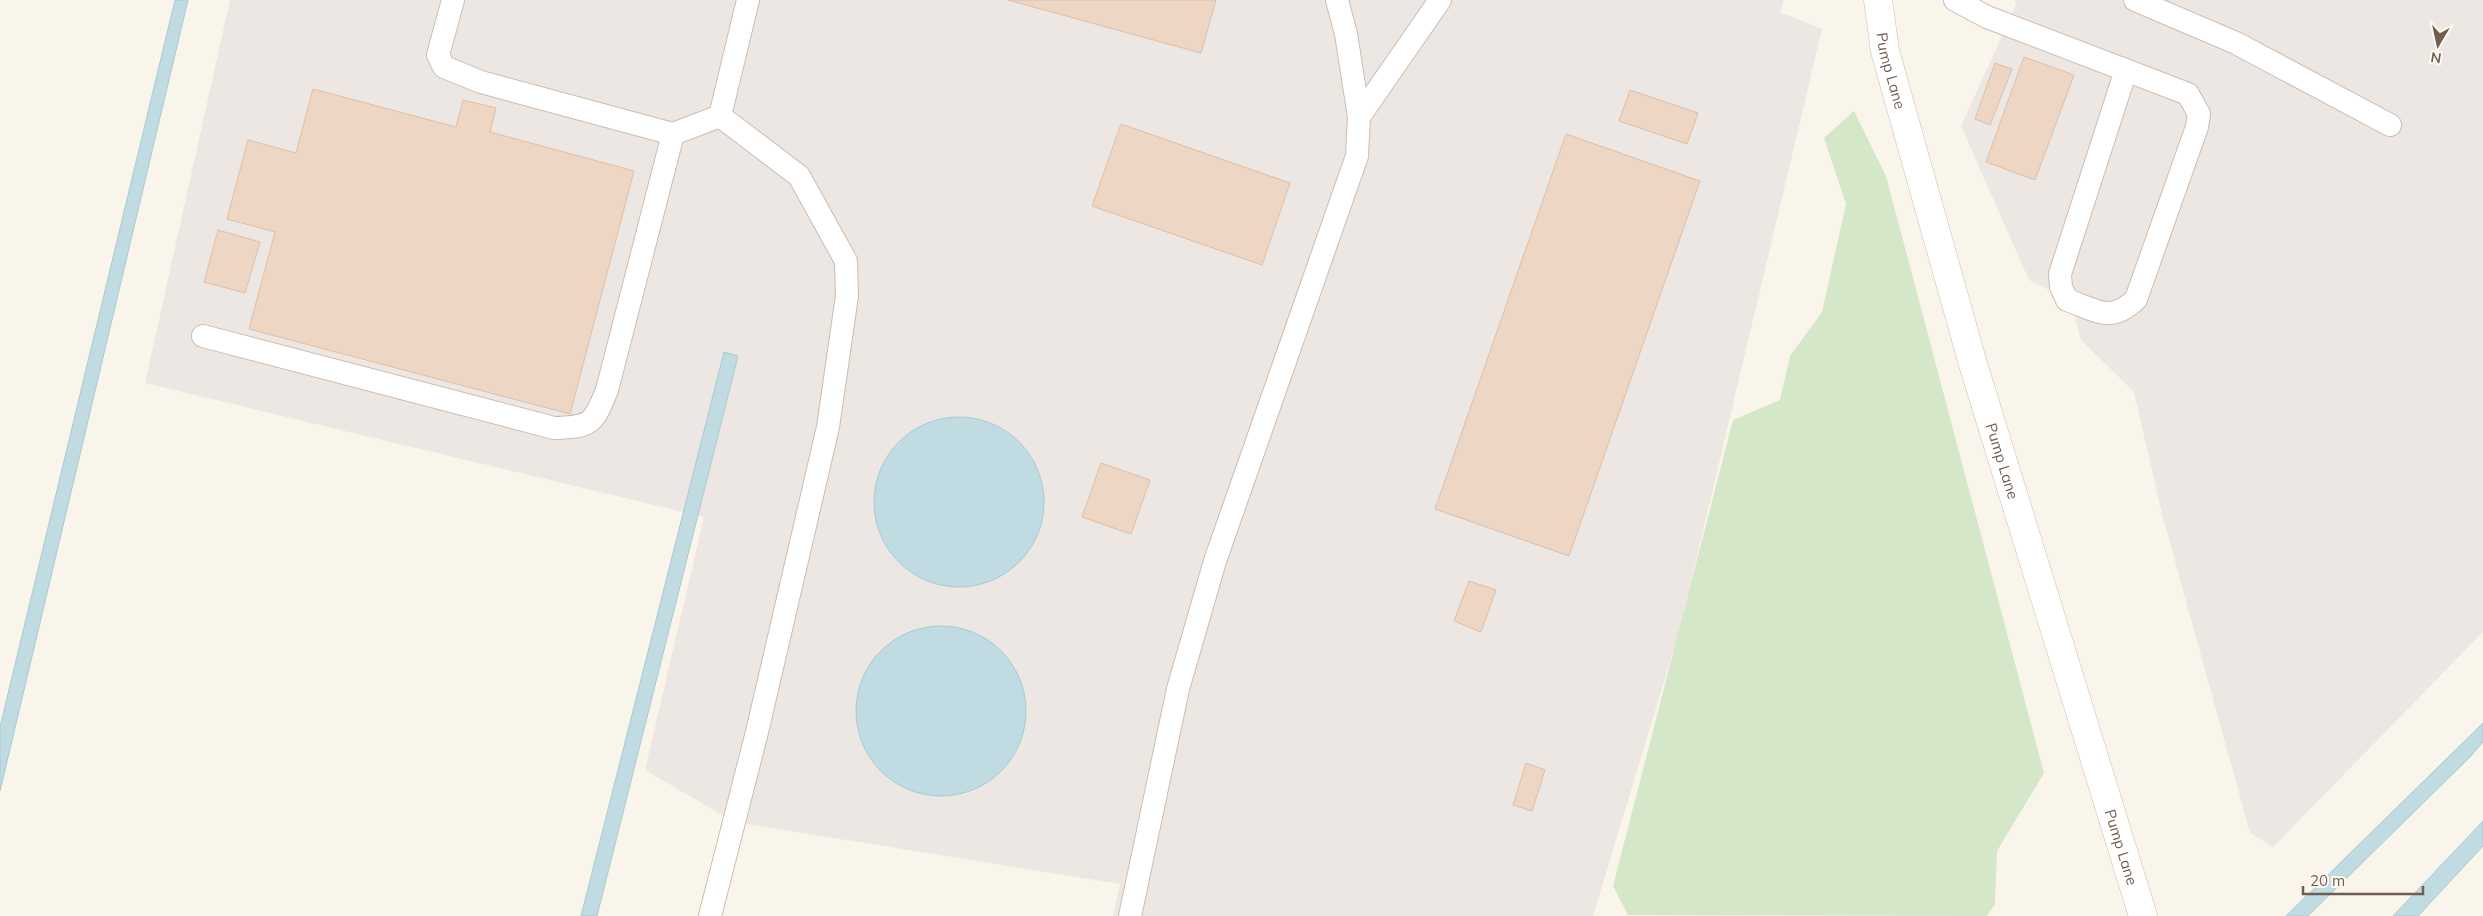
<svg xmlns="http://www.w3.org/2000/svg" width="2483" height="916" font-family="Mulish,sans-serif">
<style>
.industrial{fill:#ece7e2}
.green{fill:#d4e7c9}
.water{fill:#c0dbe2;stroke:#a7cad3}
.building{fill:#edd7c4;stroke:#ddbea6}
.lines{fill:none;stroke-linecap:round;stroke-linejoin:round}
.lane-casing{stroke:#cbbdb0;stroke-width:24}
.street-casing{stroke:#cbbdb0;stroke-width:29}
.lane{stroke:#fff;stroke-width:22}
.street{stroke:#fff;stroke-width:28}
.labels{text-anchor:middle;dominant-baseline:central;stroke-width:4.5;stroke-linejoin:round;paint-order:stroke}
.street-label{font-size:15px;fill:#725e50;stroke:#fdf9f0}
</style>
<rect width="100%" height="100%" fill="#faf5ea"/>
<path class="industrial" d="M230,0H1784L1780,12L1822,29L1679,632L1593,916H1113L1120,884L734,822L645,770L704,517L145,383Z
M2014,0H2483V632L2273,847L2250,833L2162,514L2134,392L2081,340L2071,301L2029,280L1961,126L2016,5Z"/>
<path class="green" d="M1854,111L1886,176L2044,773L1997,851L1995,904L1987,916L1628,915L1613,886L1733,420L1780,400L1790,356L1822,312L1846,204L1824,138Z"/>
<path class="water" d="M175,0H188L0,791V727Z
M724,352L738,356L597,916H581Z
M874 502a85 85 0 1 1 170 0a85 85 0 1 1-170 0Z
M856 711a85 85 0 1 1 170 0a85 85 0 1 1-170 0Z
M2483,723V742L2470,757L2308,916H2286Z
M2483,821V846L2418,916H2393Z"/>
<path class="building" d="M1008,0H1216L1201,53Z
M2024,57L2074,75L2035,180L1986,162Z
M1995,63L2012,69L1990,125L1975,119Z
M313,89L456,127L463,100L496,108L490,132L634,171L570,414L249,329L275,232L227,219L248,140L296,153Z
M1630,90L1698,113L1687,144L1619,121Z
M1121,124L1290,183L1262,265L1092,206Z
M1566,134L1700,181L1569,556L1435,509Z
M218,230L260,242L245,293L204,282Z
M1101,463L1150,480L1131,534L1082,517Z
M1469,581L1496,590L1481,632L1454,621Z
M1526,763L1545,770L1532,811L1513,805Z"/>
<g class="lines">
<defs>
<path id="lane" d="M453,0L438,55L444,67L481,82L673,134L720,116
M1955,0L1987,17L2188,94L2199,114L2197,127L2136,299C2111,324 2096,310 2067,300L2061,287L2060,274L2126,70
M2135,0L2236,43L2390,125
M1359,117L1440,0
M203,336L554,428C592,427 593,424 607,390L673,134
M710,916L757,732L828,427L847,296L846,261L799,176L720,116L748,0
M1130,916L1178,689L1215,561L1357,156L1359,117L1346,34L1337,0"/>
<g id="street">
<path id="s1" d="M1878,0L1885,51L1973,364L2143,916"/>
</g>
</defs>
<use href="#lane" class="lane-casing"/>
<use href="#street" class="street-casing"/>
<use href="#lane" class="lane"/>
<use href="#street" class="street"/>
</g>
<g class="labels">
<g class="street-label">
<text stroke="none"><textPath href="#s1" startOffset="72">Pump Lane</textPath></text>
<text stroke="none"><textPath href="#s1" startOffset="478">Pump Lane</textPath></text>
<text stroke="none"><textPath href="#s1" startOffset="882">Pump Lane</textPath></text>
</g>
</g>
<g transform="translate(2438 45) rotate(189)" stroke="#fdf9f0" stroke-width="4" paint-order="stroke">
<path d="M0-4L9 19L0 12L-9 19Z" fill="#725e50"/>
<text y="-8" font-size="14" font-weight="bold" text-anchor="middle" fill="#725e50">N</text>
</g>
<path d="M2303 886v8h120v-8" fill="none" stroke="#725e50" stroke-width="2.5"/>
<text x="2310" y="886" font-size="15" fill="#725e50" stroke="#fdf9f0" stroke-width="4" paint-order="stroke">20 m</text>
</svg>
